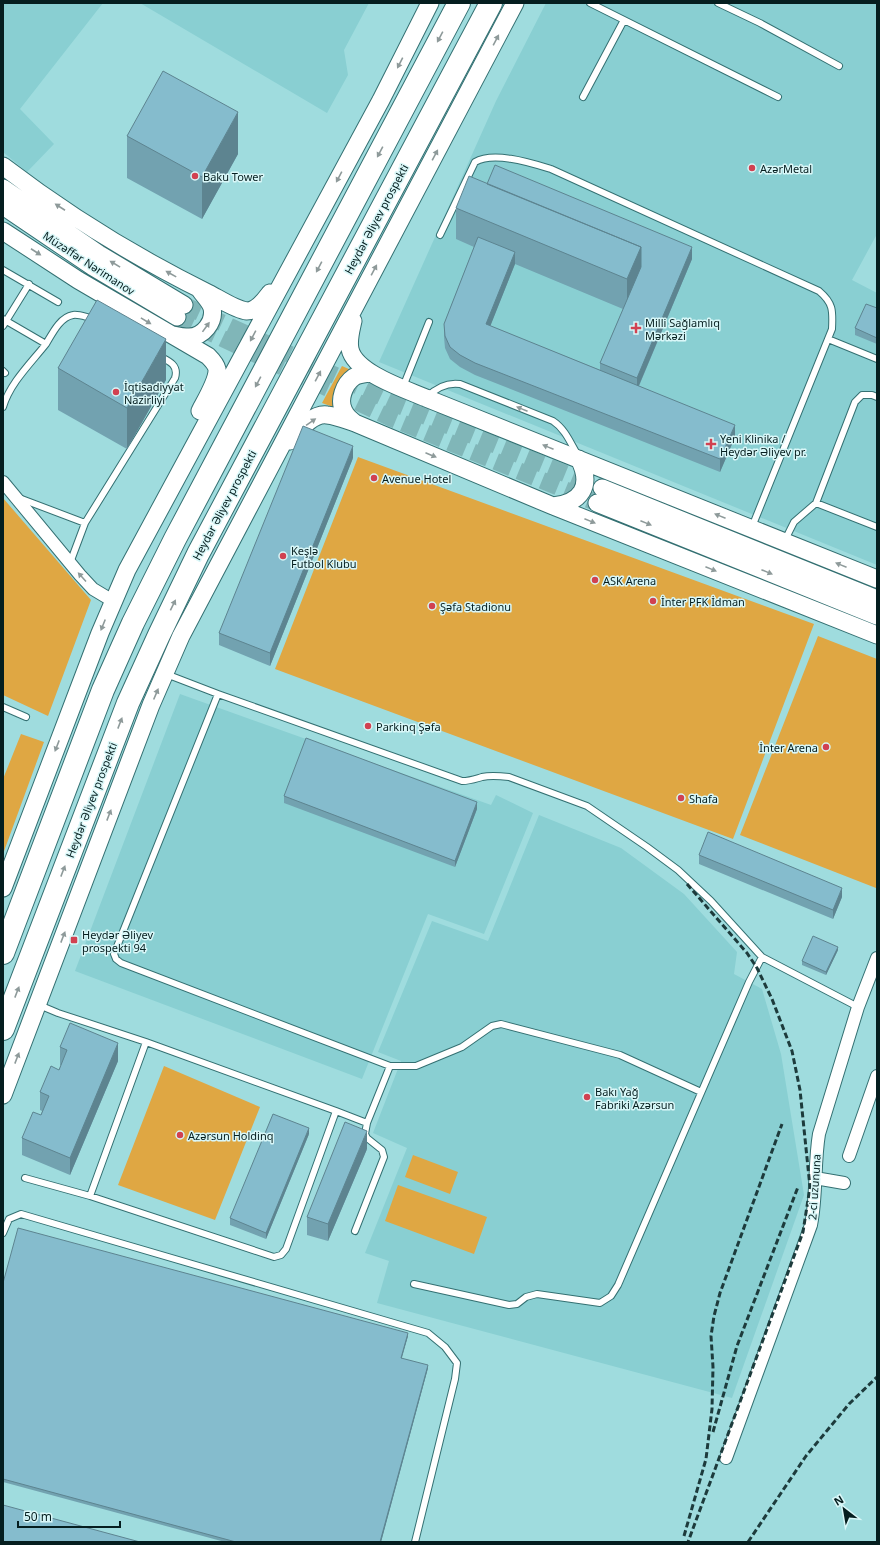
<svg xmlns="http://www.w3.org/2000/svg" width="880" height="1545" font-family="'Noto Sans',sans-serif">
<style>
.built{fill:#89cfd2}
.green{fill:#dfa743}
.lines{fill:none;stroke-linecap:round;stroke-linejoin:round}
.secondary-tunnel{stroke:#80b6b8;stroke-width:17;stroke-dasharray:17 8;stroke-linecap:butt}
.lane-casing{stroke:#347072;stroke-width:8}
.street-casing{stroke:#347072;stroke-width:14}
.secondary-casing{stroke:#347072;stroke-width:19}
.highway-casing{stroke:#347072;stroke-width:24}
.lane{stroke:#fff;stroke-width:6}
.street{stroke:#fff;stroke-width:12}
.secondary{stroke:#fff;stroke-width:17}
.highway{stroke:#fff;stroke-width:22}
.rail{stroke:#1d3b3c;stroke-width:3;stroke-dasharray:6 3;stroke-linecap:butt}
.wall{fill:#72a2b0;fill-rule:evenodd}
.shaded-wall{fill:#5d8490}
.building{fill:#85bccd;stroke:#5d8490}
.oneway{fill:#8e9a9a}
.poi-dot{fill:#d14151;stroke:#d9f7f8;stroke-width:1.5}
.labels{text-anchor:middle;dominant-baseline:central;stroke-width:3;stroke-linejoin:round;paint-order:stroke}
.poi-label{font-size:11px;fill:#051e1f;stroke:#d9f7f8;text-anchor:start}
.street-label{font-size:11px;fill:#051e1f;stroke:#d9f7f8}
</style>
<rect width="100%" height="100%" fill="#9fdcde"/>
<path class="built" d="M3,3H103L20,109L54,144L27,172L3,152Z
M140,3H369L344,50L348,75L327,113Z
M546,3H877V234L852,280L877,293V565L379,362L496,101Z
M180,694L491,805L496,795L533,813L484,934L428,914L362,1079L75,971Z
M539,815L621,848L684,894L737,952L734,974L762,989L781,1054L804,1195L732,1398L377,1303L389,1261L365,1253L407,1148L373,1133L401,1061L378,1052L432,921L488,941Z"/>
<path class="green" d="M342,366L351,370L333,398V407L322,403Z
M358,457L814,624L733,839L275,669Z
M3,498L91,600L48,716L3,695Z
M818,636L877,659L876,888L740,835Z
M21,734L44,742L3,854V779Z
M164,1066L260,1107L215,1220L118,1185Z
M413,1155L458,1172L450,1194L405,1177Z
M398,1185L487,1217L474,1254L385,1221Z"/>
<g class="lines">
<path class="secondary-tunnel" d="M184,305L403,407L598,487
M177,317L393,419L597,503"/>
<defs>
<path id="lane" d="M590,3L778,97
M718,3L760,23L839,66
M583,97L624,20
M440,235L475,162C494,151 531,163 551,169L819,291C833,303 833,310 832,329L752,527
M3,270L58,302
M3,319L46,344C52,334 60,317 73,315C78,314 86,317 91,318L93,316
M3,326L29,284
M828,339L877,359
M3,371L5,373
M403,387L429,322
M427,397C436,388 446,382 460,384L553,421C565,429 570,442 577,454
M3,407C10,383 31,363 46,344
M19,498L85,523
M816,503L877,527
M785,540L794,522L816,503L855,402L862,395H872L877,397
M70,563L85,523L175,378C179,365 169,361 159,356
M166,674L218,694L462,781C470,781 475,779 482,777C491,775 500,776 509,777L587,806L647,847L678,870L711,901L762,957
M218,694L114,954L116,959L121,963L390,1066L367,1123L365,1134L367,1138L382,1150L384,1157L355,1231
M3,707L26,717
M390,1066H416L462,1047L492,1026L501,1024L620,1055L701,1092
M336,1111L367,1123
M25,1178L90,1196L274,1257L281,1255L286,1249L336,1111L146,1042L58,1013L39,1005
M90,1196L146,1042
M3,1233L9,1219L21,1214L428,1333L445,1347L457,1363L455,1379L415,1542
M414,1284L509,1305L517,1304L526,1297L537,1294L600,1303L611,1296L618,1285L749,982L762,957L858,1007"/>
<path id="street" d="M3,482L80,575L93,589L113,601
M849,1156L877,1076
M815,1178L844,1183
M726,1458L811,1225C817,1195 814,1164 819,1134L858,1007L877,958"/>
<path id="secondary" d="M3,166C67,215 135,257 208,293C218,298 236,310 247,311C257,311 264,301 270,293
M3,188L99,254L184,305
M3,206L93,267L177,317
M3,231L78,280L208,356C212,360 216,364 217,369C218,380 205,401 200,411
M353,321C351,330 348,340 350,349C355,373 405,389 426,398L877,579
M173,335C178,336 184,337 189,337C203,337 215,322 212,308C210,301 204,296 200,290
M355,423C351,420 346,416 344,411C338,400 344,384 354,377C359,374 364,374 370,373
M290,441C299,431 312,413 327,415C337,416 346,420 355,423L553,506L877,635
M602,488L877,599
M597,503L877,616
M553,506C581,503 593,486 579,459
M3,888L100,633L127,570L381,100L430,3
M3,1095L151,705L181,636L515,3"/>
<path id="highway" d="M3,953L103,690L133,623L175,539L459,3
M3,1029L128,703L159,635L198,554L491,3"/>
</defs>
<use href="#lane" class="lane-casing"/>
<use href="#street" class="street-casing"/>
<use href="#secondary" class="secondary-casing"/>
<use href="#highway" class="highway-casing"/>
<use href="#lane" class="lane"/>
<use href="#street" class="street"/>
<use href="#secondary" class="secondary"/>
<use href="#highway" class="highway"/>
<path class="rail" d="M687,884L747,953L757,968L772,999L792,1051L800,1090L810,1187L803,1232L688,1542
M713,1432L737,1346L798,1187
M684,1536L706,1459L712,1409L713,1367L711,1336L714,1316L720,1293L782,1124
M748,1542L806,1456L849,1404L877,1377"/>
</g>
<path class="wall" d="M127,136L238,154L202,219L127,178Z
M487,184L692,259L639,386L735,437L720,472L475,375L460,367L450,359L445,348L444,337V324L474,247L456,239V208ZM515,264L623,309L600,363V370L490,326Z
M877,308V344L855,335V328Z
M58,368L166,380L127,449L58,410Z
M353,458L270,666L219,645V633Z
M284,796L477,809L455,867L284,803Z
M699,855L842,897L833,919L699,864Z
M838,950L826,975L802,965V961Z
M60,1047L118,1061L70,1175L22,1155V1138L41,1115L42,1111L40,1110V1092L59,1070L61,1065H60Z
M309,1134L266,1239L230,1225V1218Z
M367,1149L328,1241L307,1235V1217Z
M3,1283L408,1336L401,1358L428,1368L381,1542H225L3,1482Z"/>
<path class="shaded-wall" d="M238,112V154L202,219V177Z
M641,247V279L627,311V279Z
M692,247V259L637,390V378Z
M515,252V264L486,337V324Z
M166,339V380L127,449V408Z
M735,425V437L720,472V459Z
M353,446V458L270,666V653Z
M477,802V809L455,867V861Z
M842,888V897L833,919V910Z
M838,947V950L826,975V972Z
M118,1043V1061L70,1175V1158Z
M309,1128V1134L266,1239V1233Z
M367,1131V1149L328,1241V1224Z
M408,1333V1336L401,1361V1358Z
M428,1365V1368L381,1542H380Z"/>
<path class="building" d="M163,71L238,112L202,177L127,136Z
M495,165L692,247L637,378L600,363L641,267V247L487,184Z
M469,176L641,247L627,279L456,208Z
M478,237L515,252L486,324L735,425L720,459L475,363L460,355L450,347L445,336L444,324Z
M97,300L166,339L127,408L58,368Z
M866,304L877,308V338L855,328Z
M303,426L353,446L270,653L219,633Z
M306,738L477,802L455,861L284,796Z
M708,832L842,888L833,910L699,855Z
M813,936L838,947L826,972L802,961Z
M70,1023L118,1043L70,1158L22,1138L33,1112L41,1115L49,1096L40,1092L51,1066L59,1070L67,1050L60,1047Z
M273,1114L309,1128L266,1233L230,1218Z
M345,1122L367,1131L328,1224L307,1217Z
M18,1228L408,1333L401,1358L428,1365L380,1542H236L3,1479V1283Z
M3,1505L140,1542H3Z"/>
<defs><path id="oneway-solid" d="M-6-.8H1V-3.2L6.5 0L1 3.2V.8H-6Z"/></defs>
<g class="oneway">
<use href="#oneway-solid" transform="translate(440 37) rotate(118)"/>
<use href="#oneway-solid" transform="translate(496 40) rotate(-62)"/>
<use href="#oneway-solid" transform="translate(400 63) rotate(117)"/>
<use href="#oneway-solid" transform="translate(380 152) rotate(118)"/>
<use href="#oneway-solid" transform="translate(435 155) rotate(-62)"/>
<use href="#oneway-solid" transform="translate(339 177) rotate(118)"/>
<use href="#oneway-solid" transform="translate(60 207) rotate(-147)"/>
<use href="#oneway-solid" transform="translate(36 252) rotate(33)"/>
<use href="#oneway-solid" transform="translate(115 264) rotate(-149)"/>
<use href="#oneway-solid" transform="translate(319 267) rotate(118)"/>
<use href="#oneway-solid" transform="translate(374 270) rotate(-62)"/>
<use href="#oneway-solid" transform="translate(171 274) rotate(-151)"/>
<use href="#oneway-solid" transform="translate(146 321) rotate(31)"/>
<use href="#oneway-solid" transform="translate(206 327) rotate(-54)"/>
<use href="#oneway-solid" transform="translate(253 336) rotate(118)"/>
<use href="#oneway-solid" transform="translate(318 376) rotate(-62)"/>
<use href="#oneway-solid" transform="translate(258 382) rotate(118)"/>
<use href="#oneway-solid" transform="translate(522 409) rotate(-158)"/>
<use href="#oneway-solid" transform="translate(311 422) rotate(-35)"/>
<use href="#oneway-solid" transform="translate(548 447) rotate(-158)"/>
<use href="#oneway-solid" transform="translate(431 455) rotate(23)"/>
<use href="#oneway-solid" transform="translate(720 516) rotate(-158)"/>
<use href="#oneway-solid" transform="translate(590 521) rotate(22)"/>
<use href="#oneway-solid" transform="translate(646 523) rotate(22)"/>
<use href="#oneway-solid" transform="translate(841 565) rotate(-158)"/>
<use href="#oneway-solid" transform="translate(711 569) rotate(22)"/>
<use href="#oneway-solid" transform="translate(767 572) rotate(22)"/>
<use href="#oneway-solid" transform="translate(82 577) rotate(-132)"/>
<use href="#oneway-solid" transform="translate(173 605) rotate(-64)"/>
<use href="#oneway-solid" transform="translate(103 625) rotate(112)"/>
<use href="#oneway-solid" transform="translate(156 694) rotate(-67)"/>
<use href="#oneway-solid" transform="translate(120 723) rotate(-69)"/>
<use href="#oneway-solid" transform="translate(57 746) rotate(111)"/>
<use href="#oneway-solid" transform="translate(109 815) rotate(-69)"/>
<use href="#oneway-solid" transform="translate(63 871) rotate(-69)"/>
<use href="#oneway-solid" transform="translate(63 937) rotate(-69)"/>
<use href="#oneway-solid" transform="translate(17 992) rotate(-69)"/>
<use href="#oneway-solid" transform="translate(17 1058) rotate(-69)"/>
</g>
<g class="poi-dot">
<circle cx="752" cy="168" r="4"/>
<circle cx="195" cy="176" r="4"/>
<path d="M634 322h4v4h4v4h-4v4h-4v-4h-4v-4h4z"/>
<circle cx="116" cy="392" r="4"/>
<path d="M709 438h4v4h4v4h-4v4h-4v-4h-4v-4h4z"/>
<circle cx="374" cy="478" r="4"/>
<circle cx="283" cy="556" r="4"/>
<circle cx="595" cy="580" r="4"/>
<circle cx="653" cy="601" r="4"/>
<circle cx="432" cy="606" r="4"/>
<circle cx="368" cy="726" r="4"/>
<circle cx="826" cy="747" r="4"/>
<circle cx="681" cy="798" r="4"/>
<rect x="70" y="936" width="8" height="8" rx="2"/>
<circle cx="587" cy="1097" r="4"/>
<circle cx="180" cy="1135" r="4"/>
</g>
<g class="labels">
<g class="poi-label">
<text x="760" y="168">AzərMetal</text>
<text x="203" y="176">Baku Tower</text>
<text x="645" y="322">Milli Sağlamlıq<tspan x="645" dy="13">Mərkəzi</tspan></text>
<text x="124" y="386">İqtisadiyyat<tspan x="124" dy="13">Nazirliyi</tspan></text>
<text x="720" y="438">Yeni Klinika /<tspan x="720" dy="13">Heydər Əliyev pr.</tspan></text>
<text x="382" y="478">Avenue Hotel</text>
<text x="291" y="550">Keşlə<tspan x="291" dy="13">Futbol Klubu</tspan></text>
<text x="603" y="580">ASK Arena</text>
<text x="661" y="601">İnter PFK İdman</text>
<text x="440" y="606">Şəfa Stadionu</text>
<text x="376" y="726">Parkinq Şəfa</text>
<text x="818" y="747" text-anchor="end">İnter Arena</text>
<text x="689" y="798">Shafa</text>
<text x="82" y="934">Heydər Əliyev<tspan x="82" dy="13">prospekti 94</tspan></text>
<text x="595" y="1091">Bakı Yağ<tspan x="595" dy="13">Fabriki Azərsun</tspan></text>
<text x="188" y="1135">Azərsun Holdinq</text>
</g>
<g class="street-label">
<text transform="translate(376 219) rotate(-62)">Heydər Əliyev prospekti</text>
<text transform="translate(89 263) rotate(33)">Müzəffər Nərimanov</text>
<text transform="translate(224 505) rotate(-62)">Heydər Əliyev prospekti</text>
<text transform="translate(91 800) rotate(-69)">Heydər Əliyev prospekti</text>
<text transform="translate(814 1187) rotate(-86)">2-ci uzununa</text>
</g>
</g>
<rect width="880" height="1545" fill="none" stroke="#051e1f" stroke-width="8"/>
<g transform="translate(844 1509) rotate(329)" stroke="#d9f7f8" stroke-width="3" paint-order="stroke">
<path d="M0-3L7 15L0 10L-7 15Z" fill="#051e1f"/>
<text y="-6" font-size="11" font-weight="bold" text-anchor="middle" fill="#051e1f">N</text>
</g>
<path d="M18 1521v6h102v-6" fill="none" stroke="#051e1f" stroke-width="2"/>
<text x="24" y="1521" font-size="12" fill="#051e1f" stroke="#d9f7f8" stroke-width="3" paint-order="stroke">50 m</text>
</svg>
